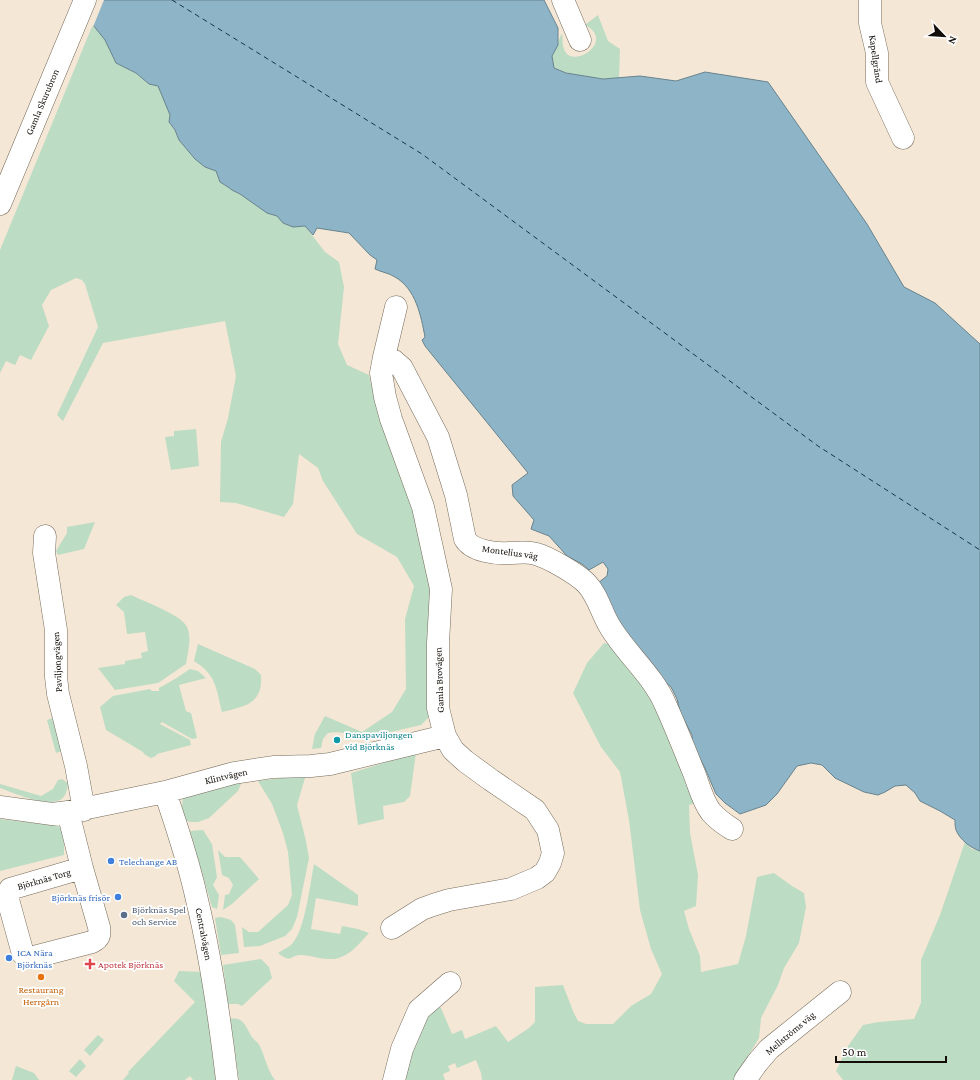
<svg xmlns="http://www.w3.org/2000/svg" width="980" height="1080" font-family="'Crimson Pro',serif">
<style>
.green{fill:#bcdcc4}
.water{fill:#8db5c7;stroke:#68838e}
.pier{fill:#f5e7d5}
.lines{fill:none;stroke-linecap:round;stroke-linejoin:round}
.ferry{stroke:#143846;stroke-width:1;stroke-dasharray:5 4;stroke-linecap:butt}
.minor-casing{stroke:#776b5c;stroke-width:23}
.major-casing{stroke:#776b5c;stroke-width:23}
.minor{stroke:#fff;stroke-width:22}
.major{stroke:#fff;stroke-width:22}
.culture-dot{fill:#0f9aa8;stroke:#fff;stroke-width:1.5}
.shop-dot{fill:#3f7fe0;stroke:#fff;stroke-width:1.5}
.service-dot{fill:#5c6f8a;stroke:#fff;stroke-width:1.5}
.health-dot{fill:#e0444e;stroke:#fff;stroke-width:1.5}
.food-dot{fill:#e8710a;stroke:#fff;stroke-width:1.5}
.labels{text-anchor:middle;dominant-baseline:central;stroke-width:3.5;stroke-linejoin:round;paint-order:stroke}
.street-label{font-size:10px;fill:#120d08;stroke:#fff}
.culture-label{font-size:10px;fill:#0d838f;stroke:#fff;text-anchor:start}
.shop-label{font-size:10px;fill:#366cbe;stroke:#fff;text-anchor:start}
.service-label{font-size:10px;fill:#4e5e75;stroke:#fff;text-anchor:start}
.health-label{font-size:10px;fill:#be3a42;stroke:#fff;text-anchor:start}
.food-label{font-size:10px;fill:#c56008;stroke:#fff}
</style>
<rect width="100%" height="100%" fill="#f5e7d5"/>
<path class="green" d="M598,15L608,41L620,49L619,78C597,80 574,77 554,68L552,56L562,33C563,38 562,44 564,49C571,71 617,41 585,25Z
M93,24L105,40L116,63L136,73L149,84L158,86L170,115L169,123L175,130L179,140L195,159L205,167L216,171L220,182C236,191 250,201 265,211C269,214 274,214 277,216C279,218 281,221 283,223C290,227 298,227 305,226L325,252L339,262L344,287L338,344L347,365L369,375L376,405L408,486L434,601L430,711L428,718L421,725L369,737L352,739C345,731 337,732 328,733L323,739L321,748L312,749L315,734L325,716L362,732L392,712L406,689L405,619L414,586L397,557L357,534L323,481L318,468L299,454L293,504L284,517L236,503L220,502L221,442L228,418L236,376L225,321L103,343L63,421L57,415L98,327L85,284L82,280L76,278L51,290L42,305L49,326L31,360L20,355L15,365L6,361L0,373V250Z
M196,429L199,466L171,470L165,437L174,436V431Z
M95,522L84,549L58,555L56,551L67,533V527Z
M131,595C143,601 182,615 187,627C192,638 188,652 186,664L158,683L115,690L98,668L125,664V661L142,658L141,653L148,651L145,632L127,634L124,612L116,605L124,597Z
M604,643L610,644L647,685L702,802L689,805L690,833L698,875L696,906L684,911L689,929L700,956L701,972L738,964L746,936L757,877L774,873L792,886L804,893L806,907L799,943L784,968L778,985L761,1018L759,1038L734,1080H482L481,1073L476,1060L457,1068L455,1063L448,1066L450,1071L443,1074L445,1080H401L421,1023L437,1005L441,1008L452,1034L462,1030L465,1039L496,1026L508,1042L529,1028L535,1022V987L563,985L573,1011L578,1021L586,1024H613L631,1006L651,994L662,974L651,949L640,910L629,820L620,772L601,747L573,693L587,663Z
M198,644L255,669L261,675C263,704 245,706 222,712C216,689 217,675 194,661Z
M190,669L198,671L206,678L179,685L186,711L191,713L197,738L192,739L162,722L160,724L190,740L191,745L157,754L156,756L151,758L144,754L143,752L106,730L100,707L113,696L150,689L152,691H159V688L175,679Z
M53,718L62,751L56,753L47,720Z
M416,753L410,796L404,802L383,806L384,819L358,825L351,773Z
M304,775L305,778L297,805L306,841L309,858L297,917L292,929L285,936L260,946L244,947L242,927L249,932H258L288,905L292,895L288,852L283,833L272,804L258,781Z
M62,779L68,783C68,787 67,790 65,795C56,812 14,793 0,788V784L41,796L53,789L58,780Z
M242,781L238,791L209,818L198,822H190L185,820L182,809L183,795Z
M0,819L59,826C65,835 64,845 64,855L0,871Z
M203,830L212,844L217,877L213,885L219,895L217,909L212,907L190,831Z
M965,842L972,849L980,851V1080H843L836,1071L848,1046L863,1025L879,1022L914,1019L921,1003V960L940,915Z
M218,850L225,857H240L259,879L232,904L223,910L225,895L229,894L233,885L229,878L222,875Z
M314,864L358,895V906L316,898L311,929L340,934L342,926L358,929L369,933C358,945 347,960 329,959C319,959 310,955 301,955C290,955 292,964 278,953C282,950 288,948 291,945C305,932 310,884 314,864Z
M221,917L231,920L235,925L239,953L221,955L215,918Z
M261,959L269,967L272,978L242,1006L238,1004H228L223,965Z
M179,971L204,972L219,1080H193L190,1076L185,1080H123L129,1073L128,1072L195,1002L174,981Z
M230,1019C244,1016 246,1028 252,1037C253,1039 256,1041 258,1043C265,1054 266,1068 275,1080H239Z
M98,1035L104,1040L90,1056L84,1050Z
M80,1059L86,1066L76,1077L69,1071Z
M16,1066L34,1073L39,1080H12Z"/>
<path class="water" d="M73,0H544L558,28V45L552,56L554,68L566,73L603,79L640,76L676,81L705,72L768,82L867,224L904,287L935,303L980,344V851C971,848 960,840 956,830C955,827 955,823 955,820L940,811L920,801L915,793L906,785L895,786L885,792L878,795L864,792L835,778L822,765L811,763L797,766L777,794L766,805L740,814L725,803L716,794L704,766L692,744V735L680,712L677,699L671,687L656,675L594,586L607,576L608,569L603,562L589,570L582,564L567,556L549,536L531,529L534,520L513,496L512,485L528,473L425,346L422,340L425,337C421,316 416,289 395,277C389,273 381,272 375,269L377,260L370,255L349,233L317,228L313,235L305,226L293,227L283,223L277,216L267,213L240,194L232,190L228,187L220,182L216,171L205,167L195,159L179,140L175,130L169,122L170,115L158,86L149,84L136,73L116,63L105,40Z"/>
<path class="pier" d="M71,0H104L93,27L72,1Z"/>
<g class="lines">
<path class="ferry" d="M172,0L422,154L818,446L980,550"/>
<defs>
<path id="minor" d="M563,0L580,40
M870,0V23L877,53V82L903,138
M384,357L394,361L402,368L438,437L456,495L465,539C472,551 495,554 509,553C518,553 527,551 536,554C548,557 577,574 586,583C597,594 601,611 609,625C625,653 654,676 666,706C676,728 685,751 694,773C699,786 703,802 711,812C717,819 724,824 732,829
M45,536L44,553L56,630V677L58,694L76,766L84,810
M165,792C177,827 189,863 197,900C211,958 220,1021 227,1080
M0,807L52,814L68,812L165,792L234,773L273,767L311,766L330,764L445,736
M68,812L82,868
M82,868L99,927C100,935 100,938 92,942L30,958L23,954L7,896L10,889Z
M392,928L422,909L433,905L449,900L511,889L537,878L545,872L550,863L553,853L548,830L535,810L491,780L465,761L453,750L445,736L438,708V643L441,589L423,507L391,419L385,397L381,373L384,357L396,307
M394,1080L402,1049L419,1010L450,983
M745,1080L757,1063L769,1049L840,992"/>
<path id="major" d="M0,204L85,0"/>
</defs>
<use href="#minor" class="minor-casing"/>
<use href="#major" class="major-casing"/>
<use href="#minor" class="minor"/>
<use href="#major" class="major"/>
</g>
<circle class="culture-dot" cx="337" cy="740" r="4"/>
<g class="shop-dot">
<circle cx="111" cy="861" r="4"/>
<circle cx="118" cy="897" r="4"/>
<circle cx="9" cy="958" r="4"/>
</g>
<circle class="service-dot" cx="124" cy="915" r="4"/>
<path class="health-dot" d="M88 958h4v4h4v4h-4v4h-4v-4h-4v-4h4z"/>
<circle class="food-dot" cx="41" cy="977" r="4"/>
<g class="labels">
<g class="street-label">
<text transform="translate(876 59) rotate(82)">Kapellgränd</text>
<text transform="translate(42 102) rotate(-67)">Gamla Skurubron</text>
<text transform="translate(510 552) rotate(8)">Montelius väg</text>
<text transform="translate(57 662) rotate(-93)">Paviljongvägen</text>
<text transform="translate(439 680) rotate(-92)">Gamla Brovägen</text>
<text transform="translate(226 776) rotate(-13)">Klintvägen</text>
<text transform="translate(44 879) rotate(-16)">Björknäs Torg</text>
<text transform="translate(204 934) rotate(79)">Centralvägen</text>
<text transform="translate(790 1033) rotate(-40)">Mellströms väg</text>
</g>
<g class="culture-label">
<text x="345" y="734">Danspaviljongen<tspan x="345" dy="12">vid Björknäs</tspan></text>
</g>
<g class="shop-label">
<text x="119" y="861">Telechange AB</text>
<text x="110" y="897" text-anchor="end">Björknäs frisör</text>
<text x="17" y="952">ICA Nära<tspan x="17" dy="12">Björknäs</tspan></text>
</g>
<g class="service-label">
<text x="132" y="909">Björknäs Spel<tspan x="132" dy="12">och Service</tspan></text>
</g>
<g class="health-label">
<text x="98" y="964">Apotek Björknäs</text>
</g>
<g class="food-label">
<text x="41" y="989">Restaurang<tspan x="41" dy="12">Herrgårn</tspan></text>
</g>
</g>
<g transform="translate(944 36) rotate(115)" stroke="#ffffff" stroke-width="3" paint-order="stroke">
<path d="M0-3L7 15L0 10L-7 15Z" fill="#120d08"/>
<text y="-6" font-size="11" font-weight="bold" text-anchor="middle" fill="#120d08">N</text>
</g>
<path d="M836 1056v6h110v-6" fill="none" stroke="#120d08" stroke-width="2"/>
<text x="842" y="1056" font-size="12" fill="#120d08" stroke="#ffffff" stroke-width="3" paint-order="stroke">50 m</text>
</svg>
